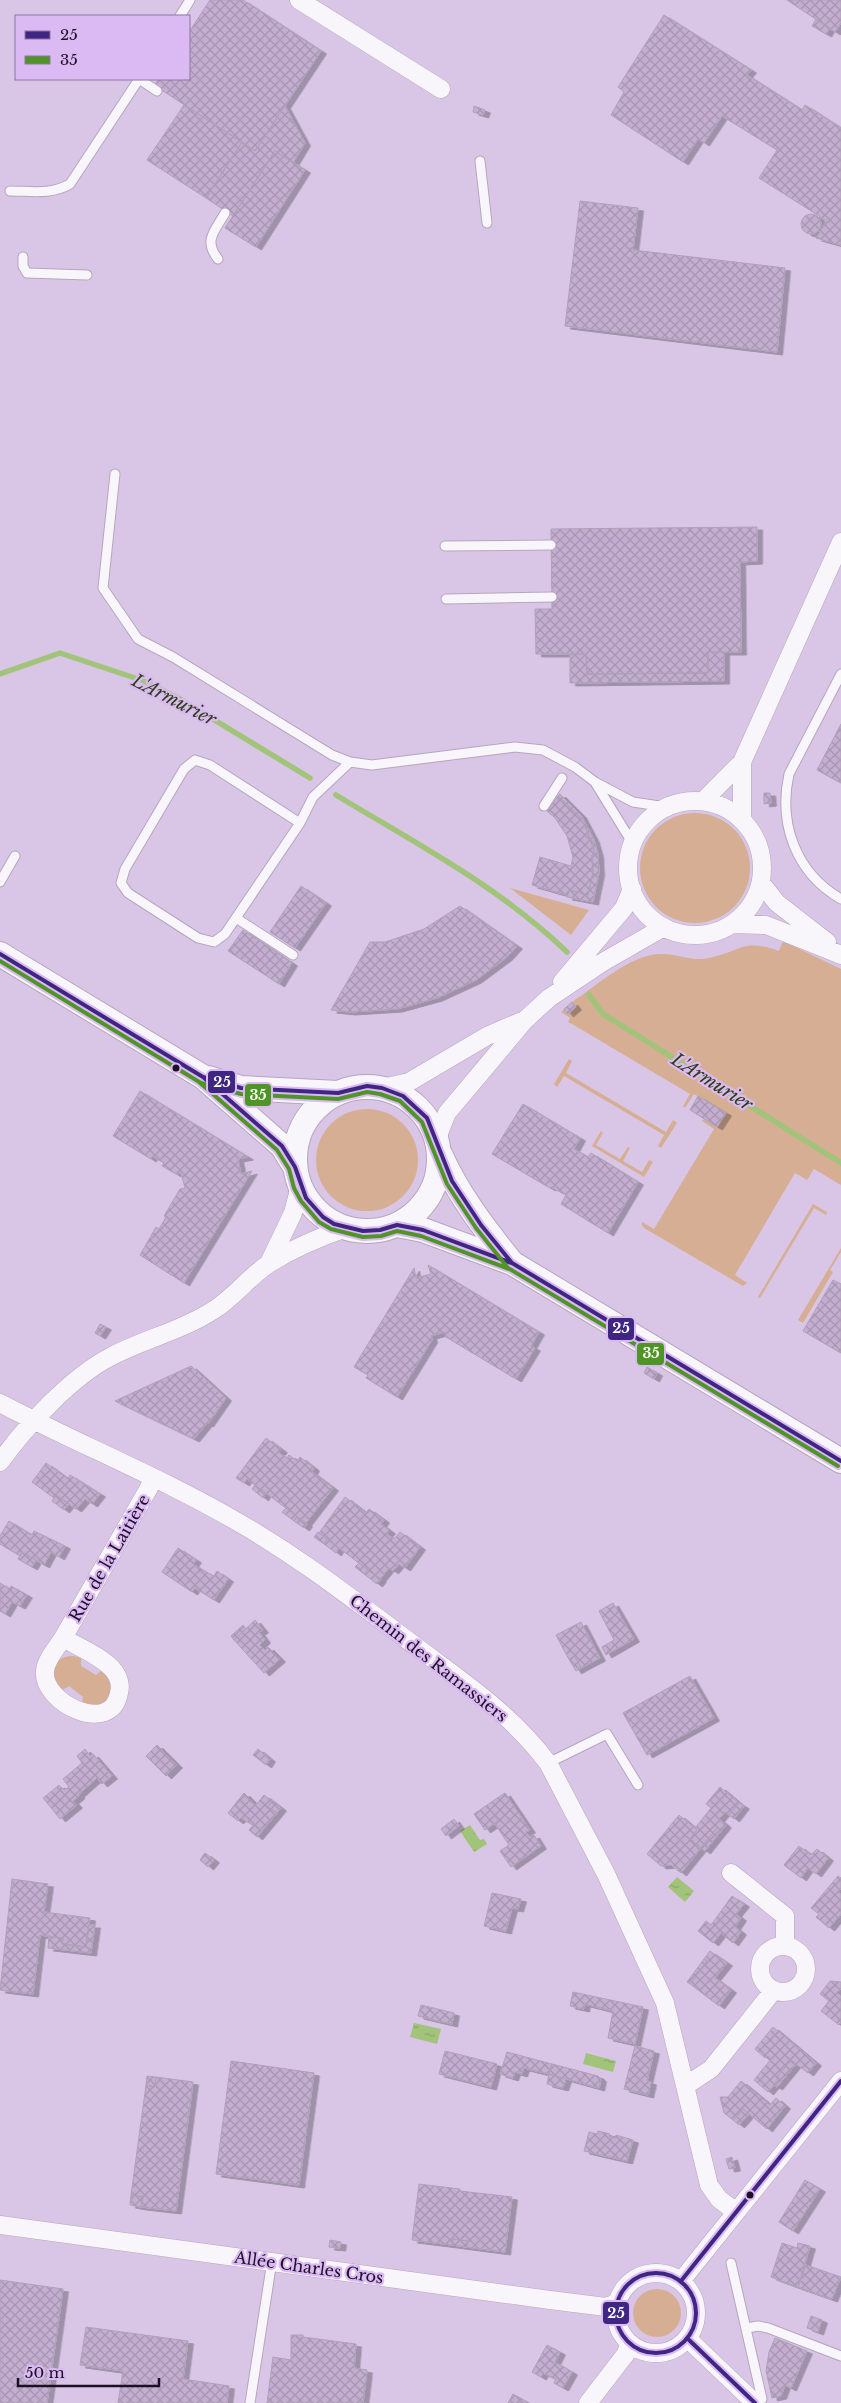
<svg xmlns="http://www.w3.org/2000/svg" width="841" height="2403" font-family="'Libre Baskerville',serif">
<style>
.green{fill:#d6ae94}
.water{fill:url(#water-ripples)}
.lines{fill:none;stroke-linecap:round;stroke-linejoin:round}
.stream{stroke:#a1c37a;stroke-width:5.5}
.building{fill:url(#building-cross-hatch);stroke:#afa0b9;filter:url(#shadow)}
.lane-casing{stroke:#b5a6bf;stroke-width:11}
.street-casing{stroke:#b5a6bf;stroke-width:19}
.secondary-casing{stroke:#b5a6bf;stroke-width:26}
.lane{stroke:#f9f6fb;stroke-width:9}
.street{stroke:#f9f6fb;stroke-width:18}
.secondary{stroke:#f9f6fb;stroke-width:24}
.bus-1-casing{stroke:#dbb9f3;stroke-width:8}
.bus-2-casing{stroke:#dbb9f3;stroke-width:8}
.bus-1{stroke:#3f2682;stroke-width:4}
.bus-2{stroke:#4f9525;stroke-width:4}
.bus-dot{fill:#1d1025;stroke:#dbb9f3;stroke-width:2}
.labels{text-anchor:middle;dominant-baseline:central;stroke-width:4.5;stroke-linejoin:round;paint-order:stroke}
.street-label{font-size:16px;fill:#1d1025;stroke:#dbb9f3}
.water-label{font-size:18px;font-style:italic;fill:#293f10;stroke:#dbb9f3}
.line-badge{stroke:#dbb9f3;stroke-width:2}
.badge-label{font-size:14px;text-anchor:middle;font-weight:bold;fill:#fff}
</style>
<defs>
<pattern id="water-ripples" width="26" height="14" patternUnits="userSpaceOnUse" patternTransform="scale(1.25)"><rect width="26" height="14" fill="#a1c37a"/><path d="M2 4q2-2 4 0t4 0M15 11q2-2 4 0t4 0" fill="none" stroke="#8aa669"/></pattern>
<pattern id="building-cross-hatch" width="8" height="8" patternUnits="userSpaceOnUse" patternTransform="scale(1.25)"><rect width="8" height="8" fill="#c3aed0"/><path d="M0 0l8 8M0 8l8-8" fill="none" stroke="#a795b2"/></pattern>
<filter id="shadow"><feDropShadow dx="5.5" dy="3" stdDeviation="0" flood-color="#0004"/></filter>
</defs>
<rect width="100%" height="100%" fill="#d9c6e6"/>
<path class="green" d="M640 868a55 55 0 1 1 110 0a55 55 0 1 1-110 0Z
M510,888L589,910L571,935Z
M783,941L841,969V1185L814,1169L807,1180L795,1173L735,1275L747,1283L743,1286L644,1228L642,1225V1222L654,1229L714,1129L702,1121L704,1119L717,1127L726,1113L694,1094L685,1108L683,1106L690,1094L572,1024L568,1022L570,1018L561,1012L564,1009L568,1014L576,1007L572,1002C596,986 630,955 659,954C676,953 692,962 709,958C742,951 742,938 779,951Z
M569,1059L572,1061L566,1073L666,1132L673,1120L677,1123L661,1148L658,1146L664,1135L564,1076L557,1087L554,1084Z
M316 1160a51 51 0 1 1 102 0a51 51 0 1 1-102 0Z
M601,1131L603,1133L596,1145L620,1159L628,1147L630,1148L623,1161L642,1172L649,1160L653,1162L644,1177L592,1146Z
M813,1204L827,1212L826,1215L814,1208L760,1298L758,1297Z
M841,1248V1252L830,1270L833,1272L803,1323L798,1320Z
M73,1656L81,1658V1666L96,1675L102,1670L111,1681L112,1694L102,1706L82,1705L83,1697L69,1686L62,1690C50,1677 50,1656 73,1656Z
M633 2313a24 24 0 1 1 48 0a24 24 0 1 1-48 0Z"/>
<path class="water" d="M470,1825L480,1840L484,1839L487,1844L474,1852L460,1831Z
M677,1877L694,1891L685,1902L668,1887Z
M414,2023L441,2029L437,2044L410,2037Z
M586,2053L616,2061L613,2072L583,2064Z"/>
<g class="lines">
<path class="stream" d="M0,674L60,653L144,681L180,699L310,778
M336,795C415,843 500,887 567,952
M589,995L603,1014L841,1163"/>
</g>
<path class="building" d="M210,0H243L321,51L255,151L154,85L159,79H189V32Z
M787,0H841V23L835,32Z
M664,15L751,70L747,75L802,110L805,105L841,128V245L816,238L827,221L759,178L777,150L722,116L704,143L698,139L683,162L611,115L624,92L618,87Z
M816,19L830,28L826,34L812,26Z
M184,105L242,142L206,198L147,160Z
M285,106L305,143L293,163L275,151L233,216L206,198L242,142L255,151Z
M474,106L485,110L483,115L473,112Z
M275,151L305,170L256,247L225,228Z
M580,201L638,208L633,250L785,268L777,352L565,326Z
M801 224a10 10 0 1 1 20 0a10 10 0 1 1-20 0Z
M757,527V561L740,562L741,652H708V673L587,674L586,654H536L535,609H552L551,529Z
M708,652H724V681L570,683V654H586L587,674L708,673Z
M841,724V783L817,770Z
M764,793H770L771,803L764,804Z
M560,794L581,815L594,840L598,854L599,873L593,902L567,897L569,890L588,895L593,873L592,855H595L586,828L579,816L558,796Z
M558,796L579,816L592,841L595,855H592L593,873L588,895L569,890L567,895L532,885L540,857L571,866L573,857L567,836L555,818L547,811Z
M301,886L326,903L295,948L270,932Z
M460,906L517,946L507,957L476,980L437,998L397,1009L350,1012L331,1010L370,942H385L424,929Z
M243,930L292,963L279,984L228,951Z
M572,1002L576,1007L568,1014L564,1009Z
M140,1091L248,1157L238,1159L241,1174L252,1171L184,1283L140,1255L156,1227L159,1229L166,1217L164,1216L180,1189L185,1188L181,1173L176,1174L162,1166L164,1163L152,1156L151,1159L113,1136Z
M698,1096L726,1113L717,1127L690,1110Z
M523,1104L580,1138L574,1149L588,1157L591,1153L638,1182L608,1233L561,1204L566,1195L551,1187L550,1188L492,1154Z
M428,1265L539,1332L531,1346L535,1348L516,1379L446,1337L445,1332L431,1336L432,1340L397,1397L366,1378L368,1375L354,1367L414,1268L416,1278L431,1274Z
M833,1280L841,1284V1353L803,1331Z
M100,1324L106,1327L100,1336L95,1333Z
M191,1366L226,1398L208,1424L207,1423L194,1439L115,1401Z
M647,1367L657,1373L654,1379L644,1373Z
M266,1438L282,1450L279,1453L287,1458L289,1455L297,1461L300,1457L314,1468L312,1472L333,1488L306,1523L247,1479L244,1483L236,1478Z
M46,1463L68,1479L70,1475L100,1494L92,1504L85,1499L76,1509L56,1495L54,1498L32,1482Z
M255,1485L266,1493L263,1498L252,1489Z
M56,1495L69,1504L64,1510L52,1501Z
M345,1497L366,1513L369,1509L384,1520L381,1524L390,1531L387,1534L394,1539L400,1532L420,1547L405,1568L399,1564L393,1571L389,1568L380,1579L319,1533Z
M286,1508L297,1517L294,1521L282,1512Z
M297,1517L307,1524L304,1528L294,1521Z
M9,1521L32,1535L34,1531L65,1546L59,1557L51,1552L44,1565L22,1552L20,1556L0,1544V1536Z
M318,1532L327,1539L324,1544L314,1537Z
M327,1539L339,1548L336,1553L324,1544Z
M178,1548L196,1560L193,1564L204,1571L214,1576L217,1571L228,1579L214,1600L195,1588L192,1592L162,1572Z
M22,1552L36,1560L32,1567L18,1559Z
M359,1563L368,1570L364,1574L355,1567Z
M368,1570L381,1579L377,1584L364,1574Z
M0,1583L10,1589L11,1586L27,1595L20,1606L12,1602L5,1614L0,1611Z
M613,1603L634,1639L606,1655L602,1647L614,1640L599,1611Z
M255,1620L263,1630L259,1632L265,1640L260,1645L265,1650L268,1647L280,1659L264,1673L234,1640Z
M581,1622L600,1658L581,1668L572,1651L566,1654L556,1635Z
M243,1625L246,1629L234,1640L231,1636Z
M572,1651L581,1668L576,1671L566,1654Z
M690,1676L714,1718L647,1755L623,1713Z
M157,1745L177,1765L166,1776L146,1756Z
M85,1749L90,1756L93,1754L112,1776L102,1784L97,1778L79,1794V1796L73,1801L77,1805L60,1819L43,1798L59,1785L64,1790L69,1787L63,1779L82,1763L77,1756Z
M258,1749L270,1759L266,1765L253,1755Z
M720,1787L739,1803L729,1815L725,1812L719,1819L726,1825L721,1831L717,1828L701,1848L690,1839L697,1830L695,1828L711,1808L706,1804Z
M244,1793L256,1805L264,1795L272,1801L268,1807L277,1813L262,1831L241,1818L238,1821L228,1813Z
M505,1793L530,1830L526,1832L530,1837L534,1835L541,1846L511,1867L500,1851L509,1845L495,1824L498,1821L487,1805Z
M272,1801L281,1808L277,1813L268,1807Z
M739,1803L744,1806L734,1819L729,1815Z
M487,1805L498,1821L485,1830L474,1814Z
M679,1815L697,1830L690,1839L701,1848L681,1873L671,1865L661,1866L647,1854Z
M454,1819L459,1826L446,1836L441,1829Z
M254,1824L262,1831L257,1837L249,1830Z
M717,1828L721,1831L705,1851L701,1848Z
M799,1846L811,1855L817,1849L828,1858L816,1874L808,1868L801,1878L784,1865Z
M205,1853L214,1860L208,1867L200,1860Z
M838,1876L841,1878V1888L838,1892L841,1894V1914L829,1928L816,1917L819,1914L811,1908Z
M12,1879L48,1884L44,1912L90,1918L86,1947L62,1944L63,1938L40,1935L33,1994L0,1990Z
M492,1893L521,1899L518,1909L512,1908L506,1931L484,1926Z
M732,1896L744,1904L736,1914L741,1918L735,1927L741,1932L733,1943L721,1933L713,1943L698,1931L706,1921L711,1925Z
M89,1925H95L91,1953L48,1948L49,1937L63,1938L62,1944L86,1947Z
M710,1951L727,1963L715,1978L731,1990L719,2006L690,1984L707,1961L704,1959Z
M704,1959L707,1961L690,1984L687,1982Z
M830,1981L841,1982V1988L837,1993L841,1996V2022L839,2025L821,2011L829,2001L820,1994Z
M573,1992L643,2007L635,2044L608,2038L613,2011L585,2004L584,2009L570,2006Z
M421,2005L454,2013L452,2024L418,2016Z
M773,2027L816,2063L808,2073L791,2060L776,2078L778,2080L768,2092L754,2080L771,2059L767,2056L765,2058L755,2049Z
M635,2046L654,2051L647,2081L651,2082L648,2095L624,2089Z
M445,2051L497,2064L491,2087L439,2074Z
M507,2052L552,2064L549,2074L524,2068L522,2074L515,2072L513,2078L500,2074Z
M791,2060L796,2064L777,2087L774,2085L778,2080L776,2078Z
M231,2061L314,2073L299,2185L216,2174Z
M552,2064L598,2076L601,2079L599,2088L549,2074Z
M549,2074L566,2079L563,2088L547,2084Z
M147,2076L156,2077L155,2087L146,2085Z
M156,2077L193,2082L176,2211L141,2207L143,2197L131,2195L146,2085L155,2087Z
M741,2081L770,2105L776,2098L785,2106L767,2129L743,2109L733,2120L724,2113L720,2097H728Z
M743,2109L749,2114L739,2125L733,2120Z
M598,2131L610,2134L609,2136L615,2138L616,2135L633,2140L627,2161L584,2151L589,2132L597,2134Z
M732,2157L735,2168L729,2169L726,2159Z
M805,2180L820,2189L793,2231L779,2222Z
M419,2184L460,2189V2191L512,2197L505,2252L467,2247L468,2241L453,2239L452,2245L412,2240Z
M131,2195L143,2197L141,2207L130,2205Z
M453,2239L468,2241L467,2247L452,2245Z
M330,2240L341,2242L340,2248L329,2247Z
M782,2243L797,2248L798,2243L810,2246L798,2287L771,2277Z
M806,2265L841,2277L832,2299L798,2287Z
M0,2280L63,2289L47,2403H0Z
M811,2316L822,2320L818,2332L807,2328Z
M86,2327L188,2341L183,2379L229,2386L227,2403H118L123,2371L80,2365Z
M291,2335H303V2337L356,2344L354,2368L367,2370L363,2403H267L273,2357L291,2360Z
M775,2338L807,2351L791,2388L785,2385L781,2396L772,2398L766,2371L769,2352Z
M547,2345L560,2352L555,2362L572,2372L563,2388L554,2383L556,2379L543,2373L541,2377L532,2372Z
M513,2394L529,2403H508Z"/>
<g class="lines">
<defs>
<path id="lane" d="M180,16L190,0
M139,79L157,91
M480,161L487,223
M10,191C31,191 51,195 70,184L139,79
M23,257V266L27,273L87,275
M218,259C203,240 215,231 225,213
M115,474L103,588L138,639L173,657L332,755L350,762L372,765L515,747L543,750L575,767L595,782L633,802L666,807
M445,546L551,545
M446,599L552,597
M841,674L789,774C778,824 796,873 841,899
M195,760L210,765L300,823L225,934L214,942L198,938L128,893L121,883L125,869L184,769Z
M596,784L633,844
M544,806L562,778
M300,823L313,797L350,762
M0,882L15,856
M236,918L293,955
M548,1763L607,1734L638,1785
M731,2263L762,2399L758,2403
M747,2328L758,2326L768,2328L841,2356
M250,2403L272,2261"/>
<path id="street" d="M299,0L441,89
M742,762V820
M628 868a67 67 0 1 1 134 0a67 67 0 1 1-134 0Z
M703,801L742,762L841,542
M761,883L777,903L827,942
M733,924L766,925L841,955
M562,982L624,908L632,889
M382,1088L409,1082L487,1036L522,1021
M437,1138L447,1113L525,1020L549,998L603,962L664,927
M269,1263L293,1213L300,1186
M0,1403C78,1444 160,1477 236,1521C301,1558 359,1604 418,1648C466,1684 512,1715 548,1763L606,1874L665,2003L709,2185L719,2199L736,2212
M0,1462C26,1426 72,1376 112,1356C144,1339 181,1331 212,1311C234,1298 249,1276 270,1263C294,1248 320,1237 346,1228
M63,1638C77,1646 105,1658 114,1671C119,1677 121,1686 119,1693C111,1737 41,1702 45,1671C46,1659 57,1648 63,1638Z
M63,1638L154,1479
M731,1873L785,1916V1946
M760 1969a23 23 0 1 1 46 0a23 23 0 1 1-46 0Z
M685,2086L711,2069L774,1990
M0,2225L550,2300L606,2307L617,2303
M616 2313a40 40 0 1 1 80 0a40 40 0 1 1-80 0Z
M681,2281L841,2081
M688,2339L755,2403
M588,2403L625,2355L630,2344"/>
<path id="secondary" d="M0,954L203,1077L282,1146L295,1167
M208,1078L241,1088L338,1093
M295 1159a72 72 0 1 1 144 0a72 72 0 1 1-144 0Z
M440,1154C459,1196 484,1228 512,1263
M397,1225L423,1230L512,1263L841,1461"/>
</defs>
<use href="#lane" class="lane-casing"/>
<use href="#street" class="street-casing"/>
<use href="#secondary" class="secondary-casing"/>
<use href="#lane" class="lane"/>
<use href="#street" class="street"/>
<use href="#secondary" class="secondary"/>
<defs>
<path id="bus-1" d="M0,954L203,1077L241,1088L338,1093L367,1086L382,1088L403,1096L427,1118L452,1181L481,1225L512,1263L841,1461
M203,1077L282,1146L295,1167L306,1198L323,1217L334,1224L363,1231L380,1230L397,1225L423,1230L514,1264
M616 2313a40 40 0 1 1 80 0a40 40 0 1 1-80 0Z
M681,2281L841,2081
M688,2339L755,2403"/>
<path id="bus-2" d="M0,961L201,1083L241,1094L338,1099L367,1092L380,1094L400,1101L422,1122L447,1184L476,1228L508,1268L838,1466
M199,1082L277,1150L289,1169L294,1188L301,1201L319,1222L331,1229L363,1237L381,1236L397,1231L421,1236L512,1270"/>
</defs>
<use href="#bus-1" class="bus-1-casing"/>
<use href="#bus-2" class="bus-2-casing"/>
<use href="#bus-1" class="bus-1"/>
<use href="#bus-2" class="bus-2"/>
</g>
<g class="bus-dot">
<circle cx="176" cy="1068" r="4.5"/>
<circle cx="750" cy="2195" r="4.5"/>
</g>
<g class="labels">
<g class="street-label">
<text transform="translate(109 1558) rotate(-60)">Rue de la Laitière</text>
<text transform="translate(429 1658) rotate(38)">Chemin des Ramassiers</text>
<text transform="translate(309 2267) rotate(8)">Allée Charles Cros</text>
</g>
<g class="water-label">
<text transform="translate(174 700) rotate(27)">L'Armurier</text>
<text transform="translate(712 1082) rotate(32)">L'Armurier</text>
</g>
</g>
<g class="line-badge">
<rect x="207" y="1070" width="29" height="24" rx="5" fill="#3f2682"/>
<rect x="244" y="1083" width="28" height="24" rx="5" fill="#4f9525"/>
<rect x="607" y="1317" width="28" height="24" rx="5" fill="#3f2682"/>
<rect x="636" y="1342" width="29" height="24" rx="5" fill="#4f9525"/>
<rect x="602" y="2301" width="28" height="24" rx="5" fill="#3f2682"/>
</g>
<g class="badge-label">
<text x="222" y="1087">25</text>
<text x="258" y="1100">35</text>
<text x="621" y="1333">25</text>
<text x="651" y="1358">35</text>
<text x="616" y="2318">25</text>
</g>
<rect x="15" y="15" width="175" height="65" fill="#dbb9f3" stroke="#8f75a1"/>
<rect x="25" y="31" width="25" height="8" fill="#3f2682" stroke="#8f75a1"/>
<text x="60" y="40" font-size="15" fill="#1d1025">25</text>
<rect x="25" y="56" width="25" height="8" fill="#4f9525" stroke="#8f75a1"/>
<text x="60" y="65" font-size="15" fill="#1d1025">35</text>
<path d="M18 2378v8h141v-8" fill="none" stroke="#1d1025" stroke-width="2.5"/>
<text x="25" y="2378" font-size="15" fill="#1d1025" stroke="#dbb9f3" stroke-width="4" paint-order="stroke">50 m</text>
</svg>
